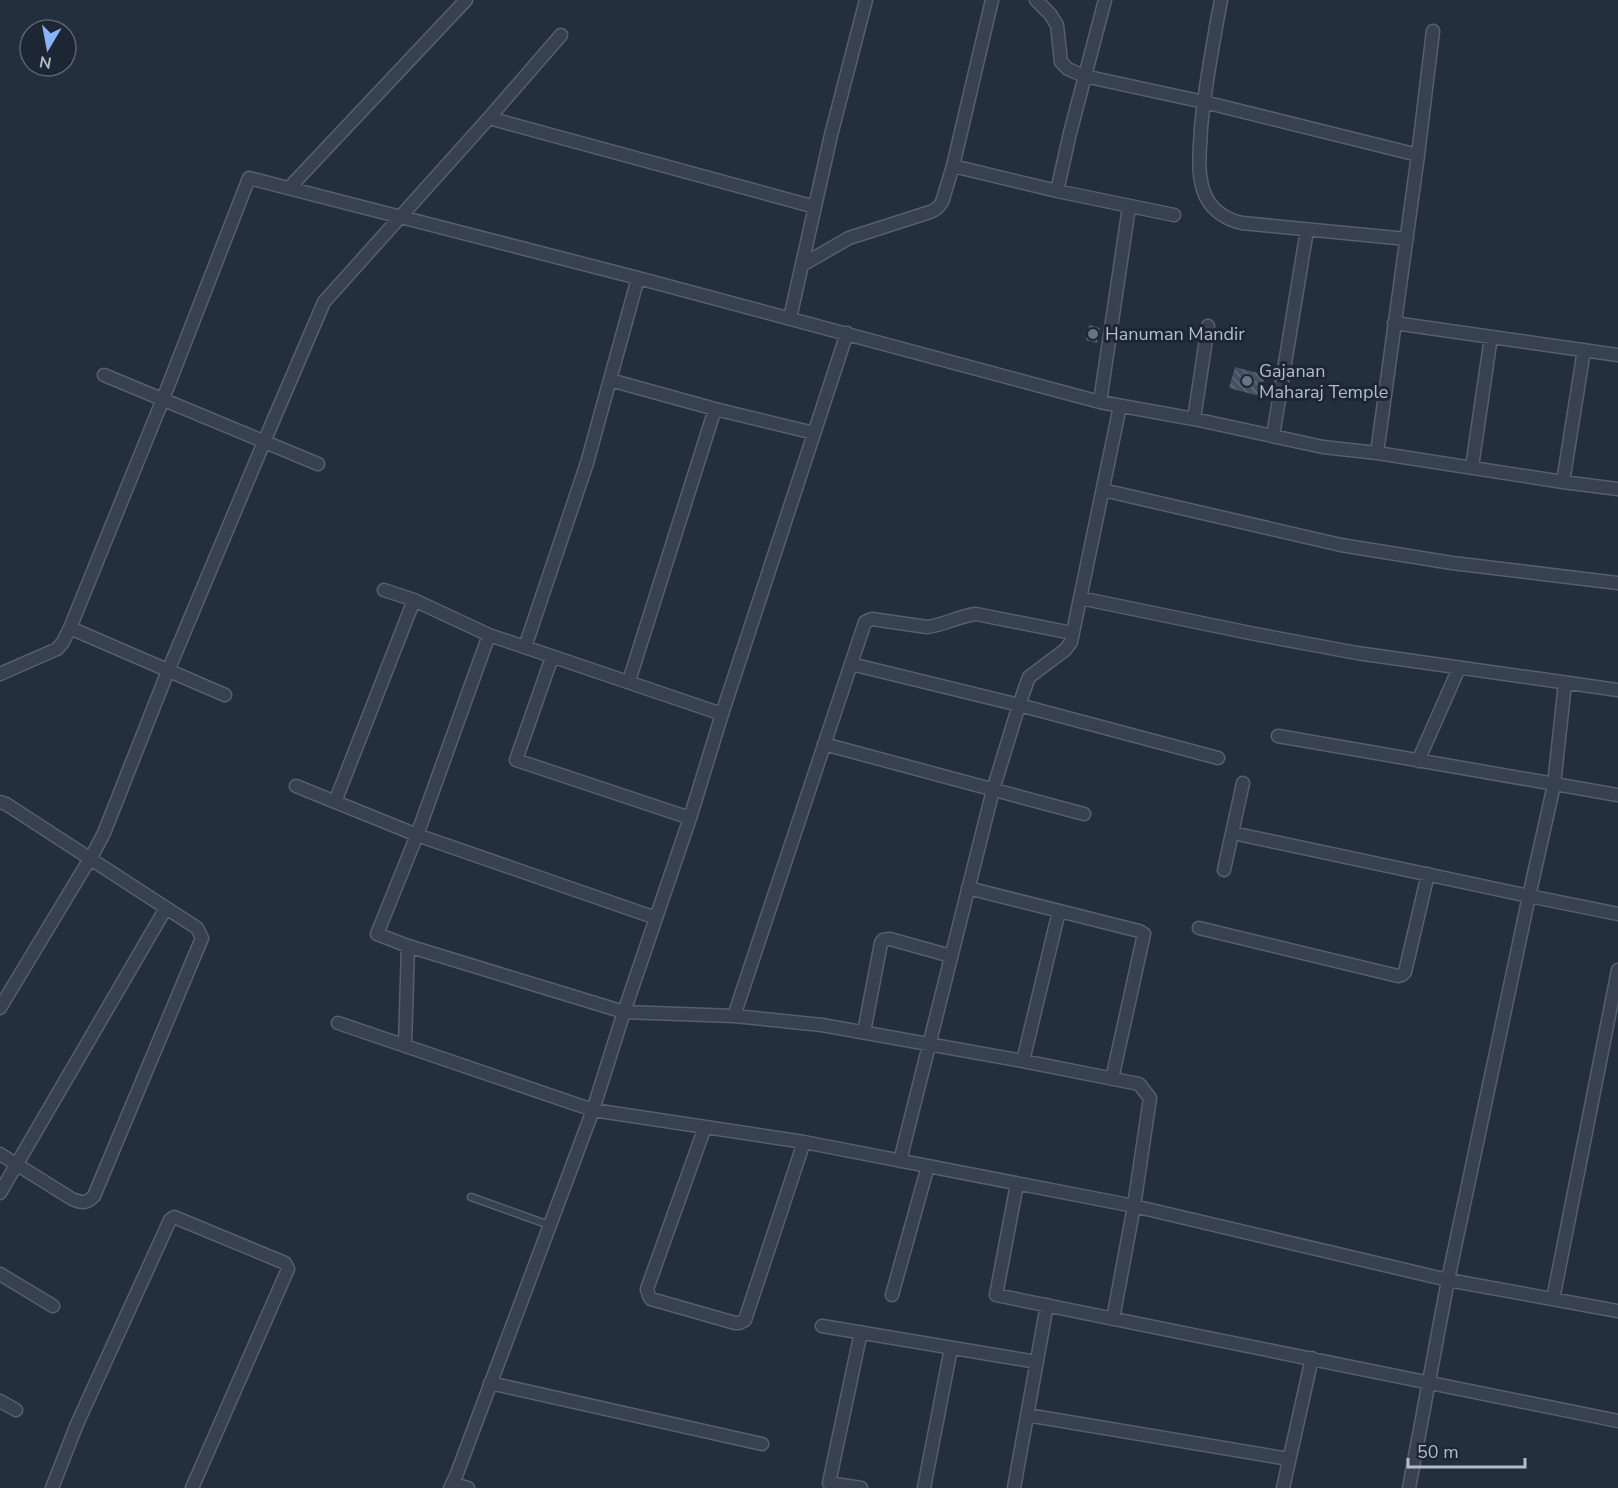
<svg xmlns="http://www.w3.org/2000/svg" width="1618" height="1488" font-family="'Nunito Sans',sans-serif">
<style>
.building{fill:url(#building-back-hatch)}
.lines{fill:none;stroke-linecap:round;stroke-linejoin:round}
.lane-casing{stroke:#565f6c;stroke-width:9}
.street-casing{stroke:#565f6c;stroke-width:15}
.lane{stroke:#38414e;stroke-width:6}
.street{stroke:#38414e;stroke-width:12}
.worship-dot{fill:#6b7280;stroke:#1d2633;stroke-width:2}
.labels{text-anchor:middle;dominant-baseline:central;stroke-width:6;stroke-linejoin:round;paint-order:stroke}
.poi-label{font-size:18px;fill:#b4bcc9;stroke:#1d2633;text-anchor:start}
</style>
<defs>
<pattern id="building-back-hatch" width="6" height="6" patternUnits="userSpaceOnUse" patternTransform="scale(1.5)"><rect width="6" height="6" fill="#455162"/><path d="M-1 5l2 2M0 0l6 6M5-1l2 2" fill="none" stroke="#5d6877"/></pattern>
</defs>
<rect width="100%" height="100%" fill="#242f3e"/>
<path class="building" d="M1089,325L1100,328L1097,343L1086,340Z
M1235,367L1265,375L1259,396L1229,388Z"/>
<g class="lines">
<defs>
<path id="lane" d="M471,1197L549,1225"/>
<path id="street" d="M1036,0L1050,14L1057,25L1061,62L1068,69L1084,76L1204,102L1418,155
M1221,0C1213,43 1205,85 1201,128C1200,151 1196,176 1206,197C1213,211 1227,220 1242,223L1407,239
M489,118L815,207
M953,166L1057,191L1174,215
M289,188L466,0
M1057,191L1070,133L1105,0
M802,265L849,238L930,212C936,210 939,207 942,202L953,166L992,0
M790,318L831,135L866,0
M1394,323L1618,355
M104,375L318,464
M610,380L715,409L814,433
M1100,402L1129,207
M1194,419L1208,326
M1273,436L1307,230
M1377,453L1418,155L1433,31
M1472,467L1491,337
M1563,482L1584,350
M1103,490L1341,545L1452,563L1618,583
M384,590L414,600L489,635L722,714
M1080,598L1255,634L1357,653L1618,690
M70,628L225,695
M489,635L417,835L377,934L408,946L624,1012L734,1016L822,1025L1023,1061L1139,1084L1150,1098L1134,1206L1113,1319
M525,647L587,463L638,278
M552,657L516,760L690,818
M851,664L1019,705L1218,758
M0,674L57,649L63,642L70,628L163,399L249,178L638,278L1100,402L1194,419L1323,447L1377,453L1563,482L1618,489
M629,681L715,409
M1278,736L1618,795
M824,744L1084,814
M1418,761L1459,668
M296,786L417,835L656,918
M0,802L6,804L197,928L202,938L94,1196C86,1204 82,1203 72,1199L0,1154
M335,802L414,600
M1233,833L1529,896L1554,785L1565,683
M1224,870L1243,783
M968,888L1139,931L1144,934L1112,1079
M1199,928L1398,976L1402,975L1405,972L1428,874
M0,1008L94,852L104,833L168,671L264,442L324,302L489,118L561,35
M734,1016L865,622L872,619L927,627C944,625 959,616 976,614L1072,633
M338,1023L593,1110L804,1142L1134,1206L1448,1280L1618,1311
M864,1032L881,943L883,940L890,939L951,956
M405,1046L408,946
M1023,1061L1059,911
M705,1127L647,1289L649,1296L651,1299L735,1323H739L745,1320L804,1142
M900,1161L993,790L1019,705L1029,677L1065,650L1071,642L1120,406
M1017,1184L996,1295L1618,1421
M0,1193L166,908
M0,1274L53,1306
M892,1295L928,1166
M1553,1299L1618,970
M822,1326L1037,1362
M861,1332L829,1483L861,1488
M490,1383L762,1444
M0,1401L16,1410
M1027,1415L1289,1459
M453,1484L468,1488
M52,1488L77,1424L170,1220L174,1217L285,1263L288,1269L192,1488
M450,1488L456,1476L593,1110L624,1012L690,818L722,714L847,333
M924,1488L951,1348
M1014,1488L1047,1305
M1283,1488L1312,1358
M1409,1488L1448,1280L1529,896L1618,914"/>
</defs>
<use href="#lane" class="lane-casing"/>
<use href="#street" class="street-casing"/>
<use href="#lane" class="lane"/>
<use href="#street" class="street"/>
</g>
<g class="worship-dot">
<circle cx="1093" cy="334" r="6"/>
<circle cx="1247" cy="381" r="6"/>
</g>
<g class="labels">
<g class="poi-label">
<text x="1105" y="334">Hanuman Mandir</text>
<text x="1259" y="371">Gajanan<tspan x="1259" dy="21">Maharaj Temple</tspan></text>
</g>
</g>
<g transform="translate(48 48) rotate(190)"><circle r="28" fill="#1d2633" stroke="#59626f" stroke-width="1.5"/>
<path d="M0-4.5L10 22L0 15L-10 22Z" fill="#8ab4f8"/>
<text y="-9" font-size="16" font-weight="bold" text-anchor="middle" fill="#b4bcc9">N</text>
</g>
<path d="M1408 1458v9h117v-9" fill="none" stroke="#b4bcc9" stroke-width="3"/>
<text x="1417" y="1458" font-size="18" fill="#b4bcc9" stroke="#1d2633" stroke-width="4.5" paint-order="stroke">50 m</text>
</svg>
